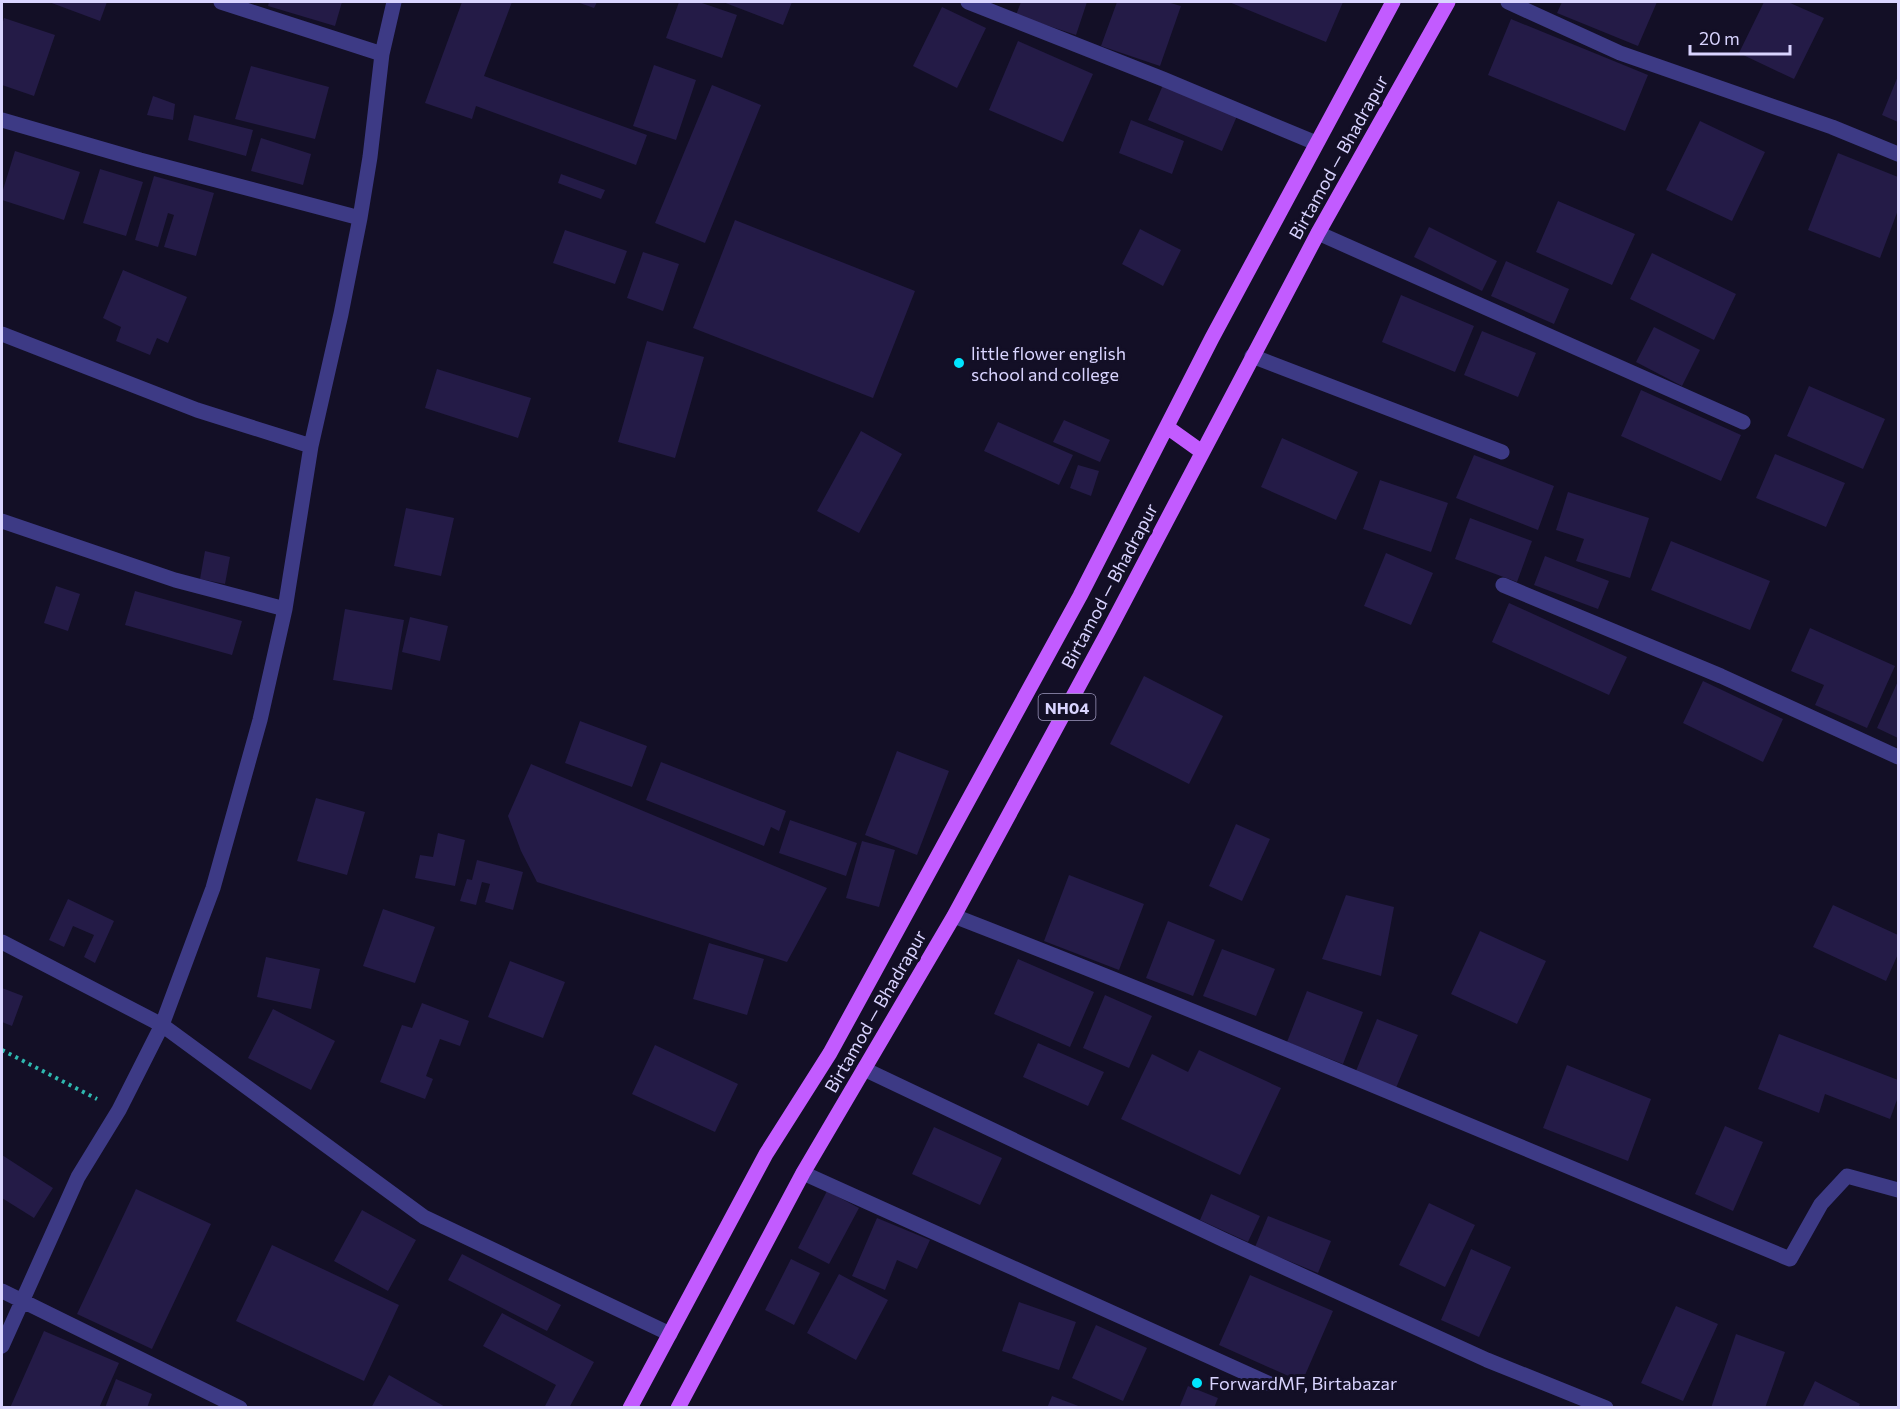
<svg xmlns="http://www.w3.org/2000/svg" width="1900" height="1409" font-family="Commissioner,sans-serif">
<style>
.building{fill:#241b47}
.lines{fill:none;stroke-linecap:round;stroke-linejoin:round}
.path{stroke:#2fb8b0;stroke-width:4;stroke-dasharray:3 4.5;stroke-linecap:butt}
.minor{stroke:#3d3a85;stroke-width:15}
.major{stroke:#c25bff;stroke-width:15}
.poi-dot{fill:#00e5ff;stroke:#130f26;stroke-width:2}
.labels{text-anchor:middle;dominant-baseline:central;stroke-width:6;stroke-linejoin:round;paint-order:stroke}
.shield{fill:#130f26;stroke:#9e99be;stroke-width:1.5}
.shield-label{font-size:16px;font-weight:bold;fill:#d9d4ff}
.street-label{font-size:18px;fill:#d9d4ff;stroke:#130f26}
.poi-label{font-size:18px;fill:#d9d4ff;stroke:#130f26;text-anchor:start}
</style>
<rect width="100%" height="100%" fill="#130f26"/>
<path class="building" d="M49,2H107L100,21Z
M269,2H342L335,26L268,6Z
M462,2H512L484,76L647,135L636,165L476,106L472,119L425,103Z
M577,2H597L594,8Z
M679,2H699L737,15L722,58L666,38Z
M723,2H792L783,25Z
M1021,2H1087L1076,35L1016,15Z
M1117,2H1167L1181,6L1160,66L1101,46Z
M1229,2H1343L1326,42Z
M1562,2H1657L1638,46L1557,13Z
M1764,2H1788L1824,18L1794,79L1739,53Z
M942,7L986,28L957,88L913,66Z
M4,18L55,35L34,96L2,85V25Z
M1511,19L1648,75L1625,131L1488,75Z
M1018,41L1093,74L1063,142L989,110Z
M654,65L696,80L676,140L633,126Z
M251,66L329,87L315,139L235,119Z
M1898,76V122L1882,115Z
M712,85L761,105L705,243L655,223Z
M1163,85L1237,116L1222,151L1148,120Z
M153,96L175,104L173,120L147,115Z
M194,115L253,130L246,156L188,140Z
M1131,120L1184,141L1172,174L1119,153Z
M1700,121L1765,152L1732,221L1666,190Z
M261,138L311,154L303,185L251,171Z
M15,151L80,172L64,220L2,200V193Z
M1838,153L1898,177V210L1880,258L1808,230Z
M100,169L143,182L126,236L83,223Z
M561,174L605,190L601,199L558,183Z
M154,176L214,193L196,256L164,247L174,215L168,213L158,247L135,240Z
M1558,201L1635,234L1612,285L1536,252Z
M735,220L915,291L873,398L693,328Z
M1429,227L1497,261L1482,291L1414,257Z
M1140,229L1181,250L1163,286L1122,264Z
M565,230L627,251L615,284L553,263Z
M643,252L679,264L663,311L627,298Z
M1652,253L1736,294L1714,340L1630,299Z
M1506,261L1569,289L1554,324L1491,296Z
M123,270L187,297L168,343L157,338L150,355L116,341L121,327L103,318Z
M1401,295L1474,326L1455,372L1382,342Z
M1654,327L1700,350L1682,386L1636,362Z
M1482,331L1536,353L1518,397L1464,375Z
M647,341L704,357L675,458L618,442Z
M437,369L531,398L518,438L425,408Z
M1809,386L1885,419L1863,469L1787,436Z
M1641,390L1741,435L1721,481L1621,436Z
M1064,420L1110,440L1100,462L1053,442Z
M998,422L1073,455L1059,485L984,451Z
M861,431L902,454L859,533L817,511Z
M1282,438L1358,472L1336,520L1261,487Z
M1775,454L1845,483L1826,527L1756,498Z
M1474,455L1554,486L1538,530L1456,498Z
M1078,465L1099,471L1091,496L1070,488Z
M1380,480L1448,503L1431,552L1363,529Z
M1568,492L1649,518L1630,578L1576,561L1584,539L1556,530Z
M406,508L454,518L441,576L394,566Z
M1470,518L1532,541L1517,582L1455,559Z
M1671,541L1770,581L1750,630L1651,590Z
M205,551L230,557L225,584L200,579Z
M1386,553L1433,573L1411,625L1364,606Z
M1545,556L1609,581L1598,609L1534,585Z
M56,586L80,594L68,631L44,623Z
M135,591L242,621L232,655L125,625Z
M1509,603L1627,657L1609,695L1492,642Z
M345,609L404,620L392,690L333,680Z
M410,617L448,626L440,661L402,652Z
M1810,628L1895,666L1867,728L1815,705L1824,685L1791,671Z
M1144,676L1223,716L1189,784L1110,744Z
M1703,681L1783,719L1763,762L1683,723Z
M1898,681V738L1877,728Z
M580,721L647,746L632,787L565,763Z
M897,751L949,771L917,855L865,835Z
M661,762L786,811L779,831L771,827L764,846L646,800Z
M531,764L827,888L787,962L537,882L521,851L508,816Z
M316,798L365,812L347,875L297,861Z
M790,820L857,843L846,876L779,853Z
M1236,824L1270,839L1242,901L1209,886Z
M438,833L465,840L455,886L415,878L420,855L433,857Z
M862,841L895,850L879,907L846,898Z
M477,860L523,872L513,910L485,902L490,884L482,882L476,905L460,901L467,879L472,880Z
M1069,875L1144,904L1119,970L1044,941Z
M1346,895L1394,907L1381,976L1322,959Z
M68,899L114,921L95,963L84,957L94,935L73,926L64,947L49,940Z
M1833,905L1898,935V954L1886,981L1813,947Z
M383,909L435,927L415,983L363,966Z
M1168,921L1215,940L1193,996L1146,978Z
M1480,931L1546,961L1517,1024L1451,994Z
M709,943L764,959L747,1015L693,999Z
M1222,949L1275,969L1256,1016L1203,996Z
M266,957L320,969L311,1009L257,997Z
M1018,959L1094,992L1070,1047L994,1014Z
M510,961L565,982L543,1038L488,1017Z
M2,988L23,996L12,1026L2,1022Z
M1307,991L1363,1012L1343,1064L1287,1042Z
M1105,995L1152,1016L1129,1068L1083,1048Z
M422,1003L469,1021L460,1046L440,1039L426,1076L433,1079L425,1099L380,1082L402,1025L412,1028Z
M273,1009L335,1041L311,1090L248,1058Z
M1377,1019L1418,1035L1396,1088L1356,1071Z
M1779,1034L1898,1080V1097L1890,1119L1825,1094L1819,1113L1758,1089Z
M1038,1043L1104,1072L1088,1106L1023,1077Z
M655,1045L738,1084L715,1132L632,1094Z
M1199,1050L1281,1088L1240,1175L1121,1119L1152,1054L1188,1072Z
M1567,1065L1651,1099L1628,1161L1543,1128Z
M1725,1126L1763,1142L1733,1211L1695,1194Z
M934,1127L1002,1158L980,1205L912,1174Z
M2,1155L53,1188L34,1218L2,1198Z
M136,1189L211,1224L152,1349L77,1314Z
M827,1191L859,1208L829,1264L798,1248Z
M1211,1194L1260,1216L1248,1242L1200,1220Z
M1429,1203L1475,1225L1445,1287L1399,1265Z
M362,1210L416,1240L388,1291L334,1261Z
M1268,1216L1331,1241L1318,1273L1255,1247Z
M877,1218L930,1240L917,1269L897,1260L885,1290L852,1276Z
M272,1245L399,1305L364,1381L236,1321Z
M1471,1249L1511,1267L1479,1337L1441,1320Z
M462,1254L561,1305L547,1331L448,1280Z
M791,1259L820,1273L794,1325L765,1310Z
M839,1274L888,1300L856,1360L807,1333Z
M1250,1275L1333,1311L1302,1382L1219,1345Z
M1019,1302L1076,1322L1059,1370L1002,1351Z
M1676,1306L1718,1324L1683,1401L1641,1383Z
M502,1313L594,1362L569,1408H544L556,1385L483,1346Z
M1096,1325L1147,1348L1123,1401L1072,1378Z
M44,1331L119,1363L99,1408H10Z
M1736,1334L1785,1352L1765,1408H1711Z
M389,1375L447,1408H371Z
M116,1379L152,1394L147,1408H105Z
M1815,1381L1860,1404L1858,1408H1802Z
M1188,1386L1218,1398L1214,1408H1179Z
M1052,1396L1081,1407V1408H1047Z"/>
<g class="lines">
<path class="path" d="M2,1050L97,1099"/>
<path class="minor" d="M221,2L382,54
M968,2L1163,79L1316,143
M1508,2L1620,53L1832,127L1898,154
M2,120L140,160L360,218
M1318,233L1743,422
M2,334L197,410L311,446
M1252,356L1502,452
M2,521L175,580L285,609
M1503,585L1721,676L1898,757
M954,916C1235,1025 1512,1144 1790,1259L1821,1204L1847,1176L1898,1190
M2,942L162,1025L424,1217L670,1334
M864,1069L1224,1240L1487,1360L1606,1408
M803,1173L1270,1384
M2,1291L240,1408
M2,1346L78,1177L119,1110L162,1025L213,888L260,720L285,609L311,446L341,314L360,218L370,157L382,54L394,2"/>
<path class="major" d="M1167,427L1202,452
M630,1408L766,1154L830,1053L1080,596L1212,338L1393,2
M678,1408L803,1173L954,916L1109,630L1318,233L1448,2"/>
</g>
<g class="poi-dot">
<circle cx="959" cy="363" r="6"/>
<circle cx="1197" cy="1383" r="6"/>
</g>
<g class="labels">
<rect class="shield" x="1038.5" y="694" width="57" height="26" rx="4.5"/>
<g class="shield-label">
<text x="1067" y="707">NH04</text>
</g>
<g class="street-label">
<text transform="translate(1338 157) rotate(-61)">Birtamod — Bhadrapur</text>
<text transform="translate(1109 586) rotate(-62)">Birtamod — Bhadrapur</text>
<text transform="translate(875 1011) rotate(-60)">Birtamod — Bhadrapur</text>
</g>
<g class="poi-label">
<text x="971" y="353">little flower english<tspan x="971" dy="21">school and college</tspan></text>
<text x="1209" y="1383">ForwardMF, Birtabazar</text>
</g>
</g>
<rect width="1900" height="1409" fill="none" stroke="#d9d4ff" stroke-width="6"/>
<path d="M1690 45v9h100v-9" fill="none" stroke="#d9d4ff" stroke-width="3"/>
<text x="1699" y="45" font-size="18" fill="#d9d4ff" stroke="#130f26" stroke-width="4.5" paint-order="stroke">20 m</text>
</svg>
